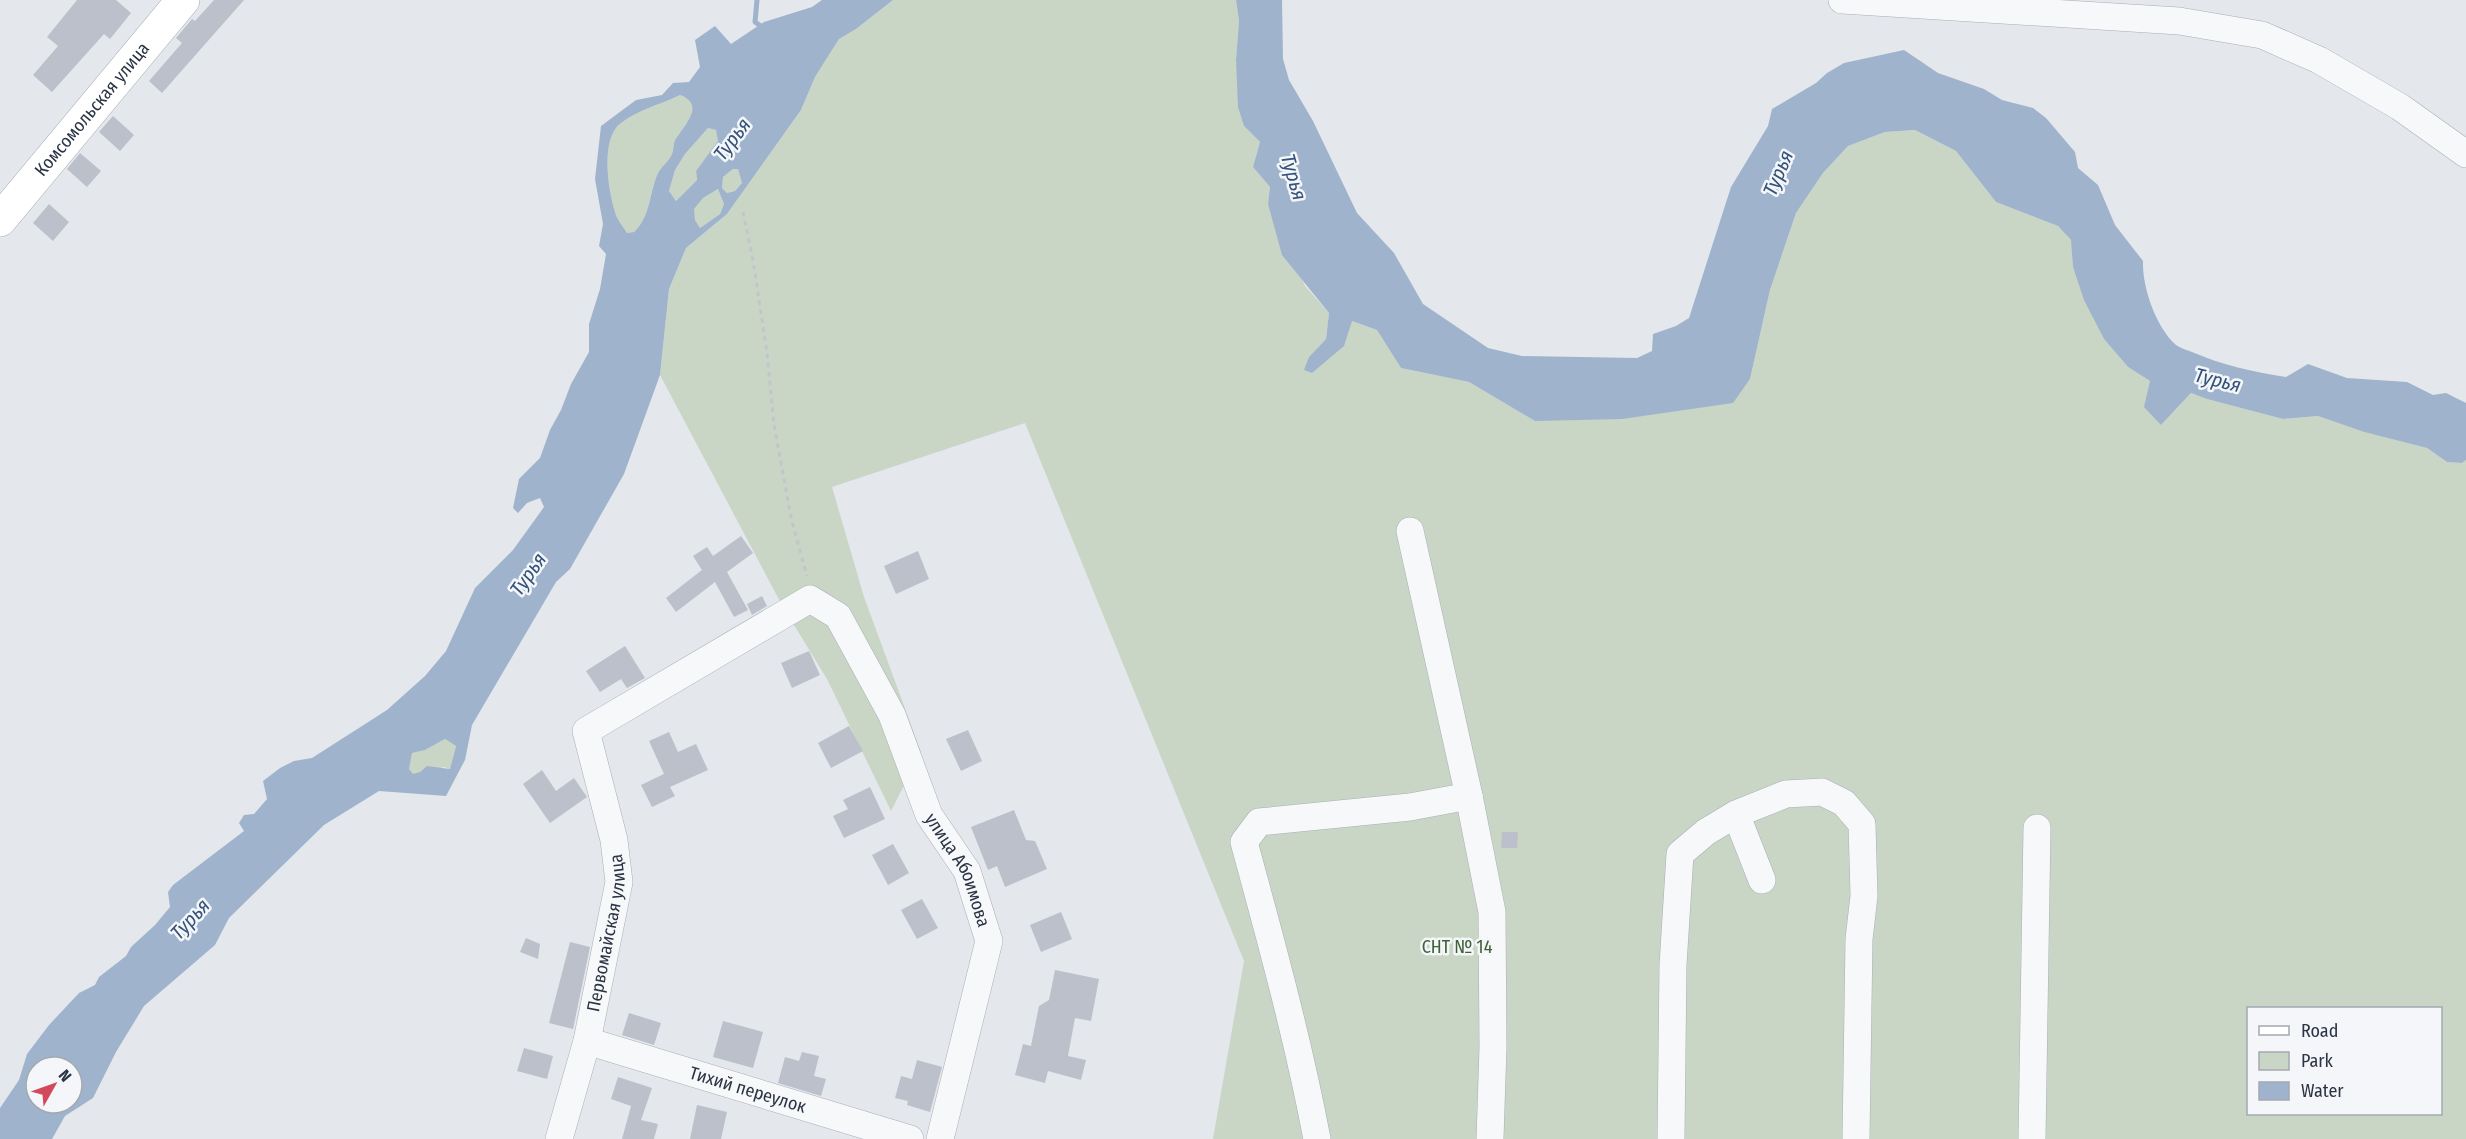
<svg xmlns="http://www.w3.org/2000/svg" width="2466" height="1139" font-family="'Fira Sans Condensed',sans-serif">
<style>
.green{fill:#c9d6c5;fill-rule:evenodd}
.water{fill:#9fb4cc;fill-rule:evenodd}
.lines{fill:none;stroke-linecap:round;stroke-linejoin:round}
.stream{stroke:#9fb4cc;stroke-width:5}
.building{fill:#bbc0ca}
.minor-casing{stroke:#a9aeb7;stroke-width:28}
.major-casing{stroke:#a3abb8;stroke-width:34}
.path{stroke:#c2c5cb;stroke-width:3;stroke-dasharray:4.5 4.5;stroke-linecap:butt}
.minor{stroke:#f7f8fa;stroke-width:27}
.major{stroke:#fff;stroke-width:33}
.labels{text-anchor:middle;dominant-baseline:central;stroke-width:5;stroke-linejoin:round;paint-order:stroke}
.street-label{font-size:18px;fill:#2b3445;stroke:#f4f6f9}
.park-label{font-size:18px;fill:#3f6138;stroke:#f4f6f9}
.water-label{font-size:20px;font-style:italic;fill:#34527a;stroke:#f4f6f9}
</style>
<rect width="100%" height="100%" fill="#e4e7ec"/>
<path class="green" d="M893,0H1236L1239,21L1236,60L1244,126L1260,142L1253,167L1270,187L1268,204L1305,286L1329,313L1326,339L1309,357L1352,321L1377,330L1401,368L1469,382L1535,421L1750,379L1770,290L1796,213L1823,173L1848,146L1885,132L1915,130L1956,151L1996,202L2058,226L2072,241L2073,267L2104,339L2128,367L2150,381L2161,425L2191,393L2207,399L2283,419L2318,416L2364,432L2427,448L2447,462L2462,463L2466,460V1139H1213L1244,961L1025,423L832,487L864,597L921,752L891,811L827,679L783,607L660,375L669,289L686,248L727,214L801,110L815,77L839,39L856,29ZM2248,1008H2440V1114H2248Z
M680,95C688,98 694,103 692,112C689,122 680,132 675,140C673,145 674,149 672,154C669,161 662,166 658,173C649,193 651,216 634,232L627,233C623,226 617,220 615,212C608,190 600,138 621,123C639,109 660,105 680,95Z
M708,128L716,130L719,141L696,171L697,180L676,201L669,191L675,170L685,154Z
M733,169H738L742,183L735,191L727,193L722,188L723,177Z
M718,189L724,204L720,214L700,228L695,220L693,209L703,198Z
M445,739L456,746L450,769L444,767L413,775L409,769L411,753L425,750Z"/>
<path class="water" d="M822,0H893L856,29L839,39L815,77L801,110L727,214L686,248L669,289L660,375L624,474L570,569L556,582L472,725L465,760L446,796L379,791L324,825L229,918L215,945L144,1006L116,1052L93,1098L65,1116L52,1139H0V1108L19,1080L27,1054L49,1025L79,993L95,985L99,977L126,956L131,947L155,925L170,907L168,892L173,885L244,831L239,823L244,815L254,814L267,799L263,781L280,768L294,761L312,758L387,710L425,676L446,651L475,588L513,550L544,507L540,498L527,503L518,513L513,508L519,479L540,458L550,430L561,410L571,384L589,352V324L600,289L606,254L599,246L603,224L595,179L601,126L636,100L662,95L673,83L689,82L700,67L695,40L715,26L731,44L764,22L812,7ZM680,95C688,98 694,103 692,112C689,122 680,132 675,140C673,145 674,149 672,154C669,161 662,166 658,173C649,193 651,216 634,232L627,233C623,226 617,220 615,212C608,190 600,138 621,123C639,109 660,105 680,95ZM708,128L716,130L718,141L696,171L697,180L676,201L669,191L675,170L685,154ZM733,169H738L742,183L735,191L727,193L722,188L723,177ZM718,189L724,204L720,214L700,228L695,220L694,209L703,198ZM445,739L456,746L450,769L427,766L420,772L413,774L409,769L412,753L425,750ZM36,1067H72V1103H36Z
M1236,0H1282L1283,59L1289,80L1313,121L1357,213L1394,253L1423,304L1488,348L1522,356L1637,358L1652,351L1653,334L1676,326L1689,318L1731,187L1768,126L1772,109L1816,83L1827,73L1844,63L1904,50L1938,73L1984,89L2002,100L2033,108L2046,118L2075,152L2078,168L2098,185L2115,225L2143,261C2142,287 2156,327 2176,345C2180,348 2187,350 2192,352C2222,365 2253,372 2286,377L2308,364L2347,378L2407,382L2433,395L2446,393L2466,403V460L2462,463L2447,462L2427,448L2364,432L2318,416L2283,419L2207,399L2191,393L2161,425L2144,407L2150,381L2128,367L2104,339L2084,300L2073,267L2071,240L2058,226L1996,202L1956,151L1915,130L1885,132L1848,146L1823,173L1796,213L1770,290L1750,379L1733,403L1622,419L1535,421L1469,382L1401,368L1377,330L1352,321L1344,346L1312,373L1304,370L1309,357L1326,339L1329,313L1282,255L1268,204L1270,187L1253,167L1260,142L1244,126L1238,107L1236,60L1239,21Z"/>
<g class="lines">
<path class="stream" d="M757,0L755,22L765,29"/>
</g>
<path class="building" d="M77,0H116L131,13L110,39L104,34L52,92L33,75L58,46L47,37Z
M214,0H244L162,93L149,81L182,43L176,38L192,19L195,21Z
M113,116L134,135L120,151L99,132Z
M80,153L101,171L87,187L67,169Z
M49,204L69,222L53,241L33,223Z
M741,536L753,553L727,572L748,610L734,617L715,582L676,612L666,598L702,570L693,556L707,547L713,556Z
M918,551L929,579L896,594L884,566Z
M762,596L767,606L752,615L747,604Z
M625,646L645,678L627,688L621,679L600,692L586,671Z
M809,651L820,675L792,688L781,663Z
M849,726L863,751L831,768L818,743Z
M968,730L982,761L961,771L946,739Z
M669,732L678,752L696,744L708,770L670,787L675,796L652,807L641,785L664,774L649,741Z
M542,770L556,791L574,778L587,797L550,823L523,784Z
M870,787L885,819L844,838L833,816L848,809L843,800Z
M1014,810L1026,840L1035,841L1047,869L1005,887L997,866L988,870L971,827Z
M1502,832H1518L1517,848H1501Z
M893,844L909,873L888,885L872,855Z
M922,899L938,928L917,939L901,910Z
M1061,912L1072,939L1041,952L1030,925Z
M526,938L540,944L538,959L520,952Z
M570,942L590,947L573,1029L549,1023Z
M1055,970L1099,979L1091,1021L1075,1018L1068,1056L1086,1060L1081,1080L1048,1071L1045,1083L1015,1075L1023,1044L1031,1046L1039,1006L1049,1000Z
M629,1013L661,1023L654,1045L622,1035Z
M723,1021L763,1032L753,1068L713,1057Z
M524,1048L553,1056L547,1079L517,1071Z
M802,1052L819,1056L814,1076L826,1079L821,1096L778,1083L785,1057L799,1061Z
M917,1060L942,1067L930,1112L907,1105L908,1101L895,1098L901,1076L912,1079Z
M618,1077L652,1088L641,1120L658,1124L654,1139H622L631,1106L611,1099Z
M697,1105L727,1112L721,1139H690Z"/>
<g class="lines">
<defs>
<g id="minor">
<path d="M1842,0L2179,21L2262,35L2319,60L2400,107L2466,154"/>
<path d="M1410,531L1469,796L1492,912L1493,1047L1490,1139"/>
<path d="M1762,880L1736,814L1786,794L1822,792L1844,803L1862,824L1864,896L1859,939L1856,1139"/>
<path id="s1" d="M587,1041L910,1139"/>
<path id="s2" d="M559,1139L587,1041L619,882L614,840L586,731L810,599L838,616L892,715L929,815L967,871L989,941L940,1139"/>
<path d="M1317,1139C1298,1039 1271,941 1244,842L1259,822L1410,807L1469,796"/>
<path d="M1671,1139L1673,965L1680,854L1706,832L1736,814"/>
<path d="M2032,1139L2037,828"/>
</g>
<g id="major">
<path id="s3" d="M0,220L183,0"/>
</g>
</defs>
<use href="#minor" class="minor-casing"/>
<use href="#major" class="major-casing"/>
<path class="path" d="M743,212L753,260L767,353L774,425L792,522L807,576"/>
<use href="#minor" class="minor"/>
<use href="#major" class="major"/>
</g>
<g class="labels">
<g class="street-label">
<text stroke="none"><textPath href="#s3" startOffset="144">Комсомольская улица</textPath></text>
<text stroke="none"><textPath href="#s2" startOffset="994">улица Абоимова</textPath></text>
<text stroke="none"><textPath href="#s2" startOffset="212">Первомайская улица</textPath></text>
<text stroke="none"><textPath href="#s1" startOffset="168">Тихий переулок</textPath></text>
</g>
<g class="park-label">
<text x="1457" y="947">СНТ № 14</text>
</g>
<g class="water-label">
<text transform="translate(732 139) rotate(-53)">Турья</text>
<text transform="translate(1778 173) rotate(-67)">Турья</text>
<text transform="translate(1294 177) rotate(74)">Турья</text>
<text transform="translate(2218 380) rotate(14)">Турья</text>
<text transform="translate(528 574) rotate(-55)">Турья</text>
<text transform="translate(190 919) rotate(-47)">Турья</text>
</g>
</g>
<rect x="2247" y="1007" width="195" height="108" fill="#f4f6f9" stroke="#a4a8b1" stroke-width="1.5"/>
<rect x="2259" y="1026" width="30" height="9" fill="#ffffff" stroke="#a4a8b1" stroke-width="1.5"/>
<text x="2301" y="1037" font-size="18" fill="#2b3445">Road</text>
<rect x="2259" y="1052" width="30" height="18" fill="#c9d6c5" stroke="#a4a8b1" stroke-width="1.5"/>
<text x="2301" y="1067" font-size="18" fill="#2b3445">Park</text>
<rect x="2259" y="1082" width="30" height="18" fill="#9fb4cc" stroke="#a4a8b1" stroke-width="1.5"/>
<text x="2301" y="1097" font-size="18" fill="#2b3445">Water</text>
<g transform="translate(54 1085) rotate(50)"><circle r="28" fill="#f4f6f9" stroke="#a4a8b1" stroke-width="1.5"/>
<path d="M0-4.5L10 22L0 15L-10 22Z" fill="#d1495b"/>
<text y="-9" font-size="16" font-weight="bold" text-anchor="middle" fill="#2b3445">N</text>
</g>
</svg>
